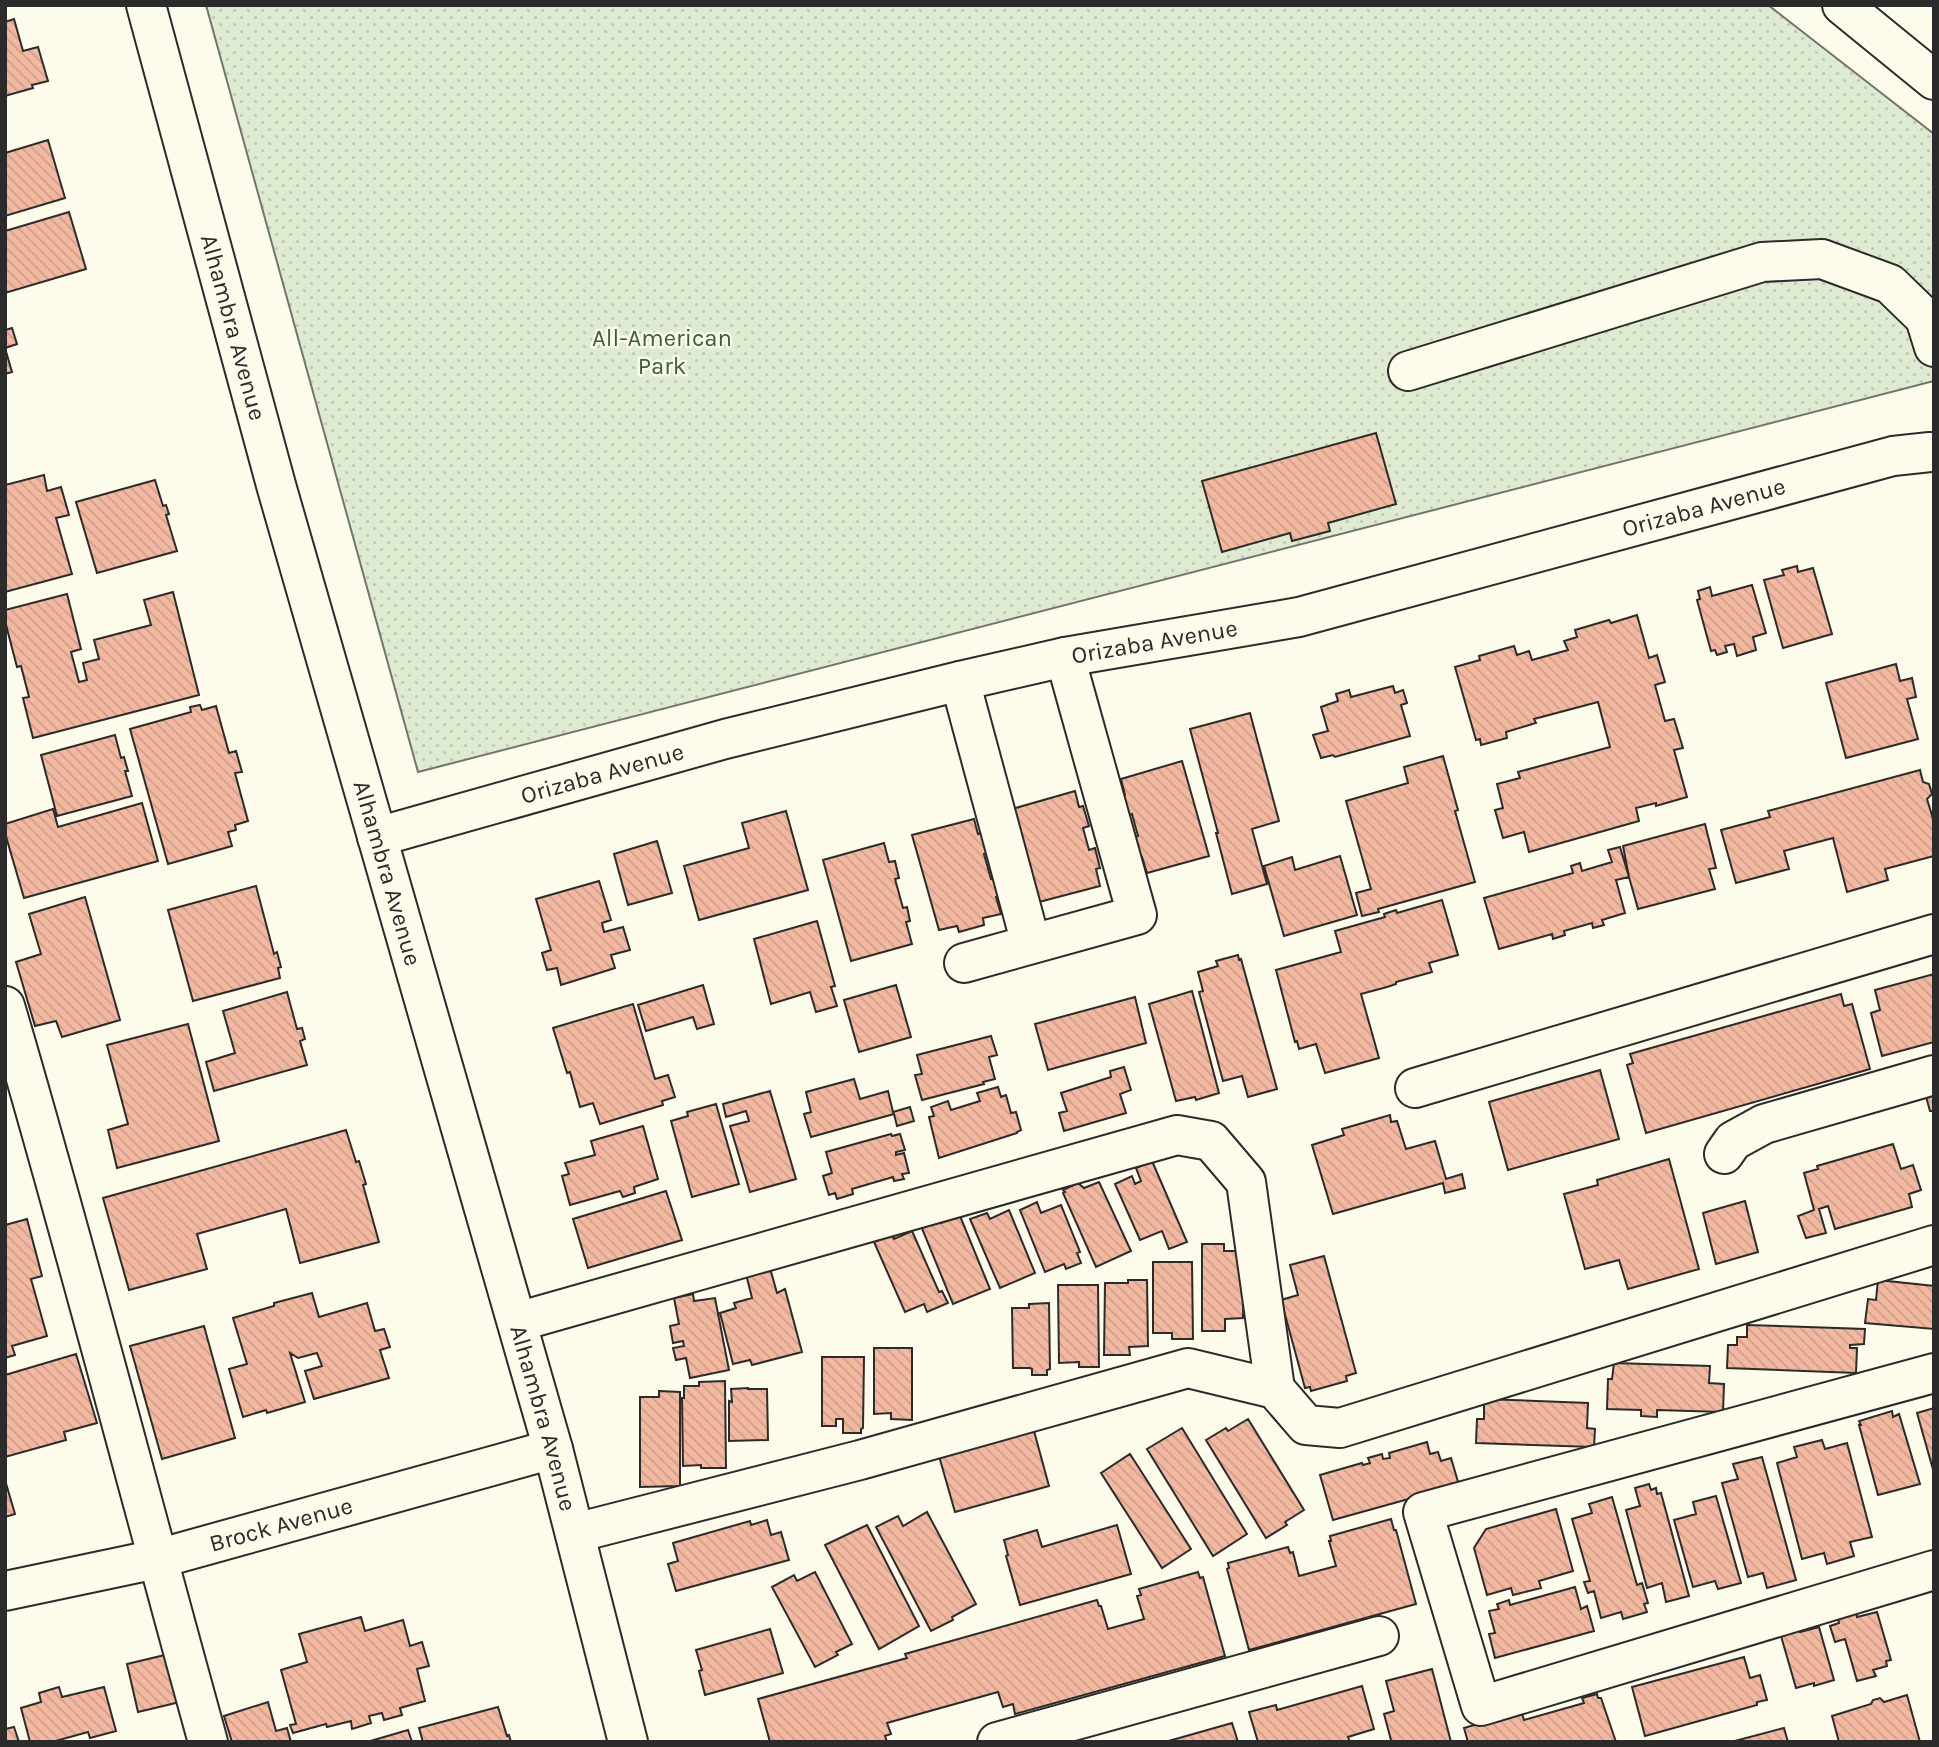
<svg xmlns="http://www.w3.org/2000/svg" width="1939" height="1747" font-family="Karla,sans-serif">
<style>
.green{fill:url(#green-dots);stroke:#74746e;stroke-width:2}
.building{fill:url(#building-back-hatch);stroke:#2b2b2b;stroke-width:2}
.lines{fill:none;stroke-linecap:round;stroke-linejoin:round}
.minor-casing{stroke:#2b2b2b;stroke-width:42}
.minor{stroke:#fdfbea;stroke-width:38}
.labels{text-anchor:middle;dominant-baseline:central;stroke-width:5;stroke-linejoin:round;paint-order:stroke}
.street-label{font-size:24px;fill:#2b2b2b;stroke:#fdfbea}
.park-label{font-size:24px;fill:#34623c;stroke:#fdfbea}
</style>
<defs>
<pattern id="green-dots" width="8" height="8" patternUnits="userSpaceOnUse" patternTransform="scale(1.75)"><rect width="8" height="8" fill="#deebd1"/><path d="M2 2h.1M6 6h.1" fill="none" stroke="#bfcab4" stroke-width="1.8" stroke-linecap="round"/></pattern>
<pattern id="building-back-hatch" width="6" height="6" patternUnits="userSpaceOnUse" patternTransform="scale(1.75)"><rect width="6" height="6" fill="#f2b8a0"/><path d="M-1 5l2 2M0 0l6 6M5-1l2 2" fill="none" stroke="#d09e8a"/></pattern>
</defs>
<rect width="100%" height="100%" fill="#fdfbea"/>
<path class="green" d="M206,5H1768L1934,134V381L418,772Z"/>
<path class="building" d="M14,19L23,51L38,47L48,81L32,85L33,88L5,96V22Z
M48,140L65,198L5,216V153Z
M69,212L86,269L5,293V231Z
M12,328L17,344L5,348V330Z
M5,348L12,372L5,374Z
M1376,433L1396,504L1328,523L1330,531L1292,541L1290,533L1222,552L1202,481Z
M44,475L47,491L61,487L69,515L56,518L72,574L5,592V485Z
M155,480L163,506L166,505L169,514L166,515L177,551L97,573L76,502Z
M1797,566L1798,572L1813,568L1832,634L1783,648L1764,580L1784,575L1782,570Z
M1752,585L1766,633L1753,637L1756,650L1737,656L1734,644L1725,646L1727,652L1717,655L1715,650L1711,651L1697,600L1700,599L1698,591L1710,587L1712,596Z
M173,592L199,695L33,738L23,698L29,697L21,666L17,667L5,621V610L67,594L81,649L71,652L79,682L87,680L83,663L99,659L94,640L151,625L144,600Z
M1637,615L1649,658L1657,655L1665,682L1655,685L1665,721L1674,719L1683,748L1674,750L1687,797L1656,806V803L1636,808L1639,821L1529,852L1524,832L1503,838L1495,810L1503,808L1497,784L1520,778L1518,772L1610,747L1598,702L1534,719L1536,723L1506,732L1507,738L1481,745L1480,739L1476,740L1455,667L1480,660L1479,656L1514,646L1517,655L1529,651L1532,660L1568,650L1564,641L1577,637L1575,630L1609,620L1611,623Z
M1896,664L1900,681L1912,678L1916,697L1907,699L1918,739L1846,758L1826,683Z
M1393,686L1395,693L1403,690L1407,703L1401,705L1410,736L1335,757L1333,755L1321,758L1313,735L1328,731L1321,707L1338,701L1336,694L1349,690L1351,697Z
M200,705L202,710L216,706L229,753L236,751L242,772L235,773L248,821L235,825L236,830L228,832L232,846L168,864L130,729L191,712L190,707Z
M1250,713L1279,821L1252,829L1267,884L1232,894L1216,833H1218L1190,729Z
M115,735L121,758L124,757L128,771H125L132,796L57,816L41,755Z
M1443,756L1458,810L1455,811L1475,882L1378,909L1379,912L1362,916L1356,893L1371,889L1346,801L1408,783L1404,767Z
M1182,761L1209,856L1147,873L1142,857L1139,858L1132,838L1138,836L1132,814L1126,816L1120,797L1125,795L1121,779Z
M1920,770L1923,782L1929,784L1932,794L1927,799L1934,822V856L1885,869L1888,880L1847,892L1833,838L1784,851L1789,869L1736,883L1721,830L1770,817L1768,811Z
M1075,791L1079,807L1083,806L1089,826L1083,828L1089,850L1095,848L1100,868L1096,869L1100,886L1039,902L1012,809Z
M142,803L158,861L24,898L5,833V824L53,809L58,827Z
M786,811L808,890L699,920L684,866L749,848L742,823Z
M974,819L978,834L983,833L989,853L984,854L991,879L995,878L1001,896L996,897L1001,914L983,918L984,925L959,932L957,926L939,930L912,835Z
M1705,824L1716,868L1709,869L1715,889L1638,909L1629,877L1623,846Z
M657,841L672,893L628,905L614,854Z
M884,843L889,862L895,861L899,878L895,879L903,908L907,907L910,921L906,922L912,944L851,961L823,860Z
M1620,847L1629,877L1616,880L1625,913L1602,920L1604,925L1593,928L1592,923L1564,931L1565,935L1553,939L1552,934L1499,949L1484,898L1573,873L1571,866L1580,863L1582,871L1612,862L1608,850Z
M1340,856L1357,915L1284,936L1264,866L1292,857L1295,870Z
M599,881L611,920L602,923L604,932L623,927L630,950L611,955L615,968L561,985L557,968L547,970L542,953L551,950L536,899Z
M256,886L274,954L277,952L281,967L278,968L280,978L193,1001L168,910Z
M85,897L120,1020L62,1037L56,1021L35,1026L16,962L41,954L29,914Z
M1442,900L1458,955L1429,963L1432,972L1396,982V984L1387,987L1361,994L1379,1058L1325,1073L1316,1044L1299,1049L1297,1041L1295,1042L1276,970L1341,952L1335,931L1385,917L1384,914L1396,910L1397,913Z
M817,921L835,986L831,987L837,1006L816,1012L810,992L771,1004L754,939Z
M1238,955L1239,960L1241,959L1277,1089L1248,1097L1242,1076L1223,1081L1199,992L1203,991L1198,972L1218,966L1216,961Z
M1934,974V1042L1882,1056L1871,1013L1880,1010L1875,990Z
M703,985L714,1024L697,1029L693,1017L646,1031L638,1005Z
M896,985L911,1037L859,1052L844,1000Z
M1192,991L1219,1093L1196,1100L1195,1097L1176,1101L1149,1004Z
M287,992L297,1029L302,1028L305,1039L300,1041L307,1065L214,1091L206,1062L235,1053L223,1011Z
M1841,994L1844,1006L1852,1004L1870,1069L1646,1133L1627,1065L1633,1063L1630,1054Z
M1135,997L1146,1043L1048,1070L1035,1024Z
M633,1004L655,1079L668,1075L675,1097L662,1101L663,1105L600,1124L593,1103L580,1107L570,1072L567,1073L553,1028Z
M188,1024L219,1141L117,1168L108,1130L128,1124L107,1045Z
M991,1036L997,1055L989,1057L995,1079L983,1082L984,1084L922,1100L915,1075L922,1074L917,1055Z
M1124,1067L1131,1090L1120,1094L1126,1113L1064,1131L1059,1113L1067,1111L1061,1093L1111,1077L1110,1071Z
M1600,1070L1619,1139L1508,1170L1489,1102Z
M854,1079L860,1099L888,1091L893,1112L910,1107L914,1121L897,1126L894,1114L811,1137L804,1114L811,1112L806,1092Z
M1934,1083V1111H1930L1923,1086Z
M998,1087L1001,1097L1006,1095L1011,1113L1016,1112L1021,1130L1017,1132V1133L939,1158L929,1117L934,1116L931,1107L948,1101L951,1110L980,1101L977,1093Z
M770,1091L796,1179L750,1192L730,1126L749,1121L746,1111L726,1117L723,1104Z
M716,1104L739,1184L692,1197L671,1121L688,1116L687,1112Z
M1390,1115L1391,1122L1397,1121L1406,1149L1435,1141L1446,1179L1462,1174L1465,1188L1445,1193L1443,1183L1333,1214L1312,1145L1344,1135L1342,1129Z
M643,1126L658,1179L634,1187L635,1193L623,1197L620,1191L570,1205L562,1176L569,1174L565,1163L595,1155L591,1141Z
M346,1130L356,1162L359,1161L366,1184L363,1185L379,1242L300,1263L286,1209L197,1234L207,1269L129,1290L103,1198Z
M891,1134L892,1136L900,1134L905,1150L896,1152V1155L904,1153L909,1173L902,1174L904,1179L894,1181L893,1177L852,1189L853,1194L837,1199L835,1193L829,1195L823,1176L832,1173L826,1152Z
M1893,1144L1901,1169L1913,1165L1921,1190L1909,1194L1912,1207L1835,1229L1828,1206L1819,1209L1826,1233L1806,1238L1798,1216L1814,1210L1804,1173L1818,1169L1817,1166Z
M1669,1159L1699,1269L1628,1289L1619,1260L1585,1269L1564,1194L1598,1185L1597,1180Z
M1152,1161L1187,1242L1169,1249L1162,1231L1140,1240L1115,1184L1132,1176L1135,1184L1141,1181L1136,1168Z
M1099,1182L1131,1251L1096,1267L1063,1193L1065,1192L1063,1190L1078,1183L1084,1188Z
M666,1191L682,1240L588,1268L573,1219Z
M1745,1201L1758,1252L1716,1264L1703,1213Z
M1037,1202L1041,1213L1061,1205L1080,1252L1077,1253L1081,1263L1066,1269L1064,1264L1045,1272L1020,1210Z
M1009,1210L1035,1273L1000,1288L970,1219L987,1213L990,1219Z
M960,1216L990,1289L953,1304L921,1226L939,1218L941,1223Z
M27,1219L42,1276L31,1279L47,1336L12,1346L15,1355L5,1358V1225Z
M912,1231L939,1292L942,1291L948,1303L927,1312L924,1304L905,1312L874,1242L892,1235L894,1239Z
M1202,1244H1224V1251H1244L1243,1318L1225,1319V1331H1202Z
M1324,1256L1356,1373L1346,1376L1347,1381L1311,1391L1310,1387L1305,1388L1281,1300L1298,1295L1290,1265Z
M1153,1262H1192L1193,1339H1172V1333H1153Z
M770,1268L777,1293L785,1289L802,1352L752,1365L750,1360L733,1364L720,1313L736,1308L734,1303L752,1298L746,1274Z
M1128,1280H1147L1148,1346L1129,1347L1130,1355H1104L1105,1283H1128Z
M1878,1280L1934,1286V1329L1865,1323L1868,1299L1876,1300Z
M1058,1285H1098L1099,1367H1079V1362L1059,1363Z
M312,1293L319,1317L367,1303L375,1331L384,1329L390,1347L380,1350L389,1378L314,1399L305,1371L322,1366L317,1353L298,1358L290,1353L305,1402L267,1413L266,1410L243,1417L229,1369L247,1364L233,1318L274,1306V1303Z
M693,1294L694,1301L715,1298L729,1370L690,1378L686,1358L676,1360L673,1348L684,1346L683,1341L673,1343L670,1326L679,1324L674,1298Z
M1049,1303L1050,1369L1047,1370V1375H1032V1369L1030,1368H1013L1012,1308H1029V1304Z
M1747,1325L1865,1329L1864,1344L1850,1345V1348H1857L1856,1373L1727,1368L1728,1345H1737V1337H1747Z
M204,1326L235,1438L162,1459L130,1346Z
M874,1348H912V1420L891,1419V1413L874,1414Z
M76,1354L97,1423L64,1432L66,1440L5,1457V1375Z
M822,1357H864L863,1428L861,1429V1433H843V1419H836V1426H822Z
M1614,1363L1710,1366L1709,1383L1724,1384L1723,1412L1657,1410V1417L1641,1416V1410L1607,1409L1608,1379H1612Z
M725,1381L726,1468H701V1465L683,1466L682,1398H684V1386H699V1382Z
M748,1388V1389H767L768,1440L729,1441V1401L732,1402L731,1389Z
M659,1391L680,1392V1486L640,1487V1397H659Z
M1484,1399L1588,1403L1587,1428L1595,1429L1594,1447L1476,1443L1477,1419H1484Z
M1934,1408V1473L1917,1413Z
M1892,1411L1893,1417L1899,1414L1920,1484L1878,1495L1859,1425H1861L1859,1421Z
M1248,1419L1304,1510L1285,1522L1287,1525L1266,1538L1206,1440L1226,1428L1228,1431Z
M1182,1428L1247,1534L1213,1556L1147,1449Z
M1034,1431L1049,1486L955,1512L939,1456Z
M1822,1440L1825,1449L1847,1443L1872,1537L1850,1542L1854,1556L1827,1564L1824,1553L1802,1559L1777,1463L1797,1457L1794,1447Z
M1427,1442L1430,1454L1438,1452L1441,1461L1451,1458L1459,1485L1333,1520L1320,1475L1362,1463L1363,1465L1370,1463L1368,1458L1382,1454L1383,1459L1390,1458L1389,1453Z
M1130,1454L1191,1549L1162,1568L1101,1473Z
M1762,1457L1796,1580L1767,1588L1763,1573L1748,1577L1722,1483L1738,1479L1733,1464Z
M5,1480L15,1514L5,1517Z
M1649,1484L1651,1490L1656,1488L1657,1494L1661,1493L1689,1596L1666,1602L1662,1583L1647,1588L1626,1510L1640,1506L1635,1488Z
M1716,1496L1741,1583L1718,1589L1715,1581L1693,1587L1674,1520L1696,1514L1693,1502Z
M1612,1497L1637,1585L1642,1583L1648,1603L1644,1604L1647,1612L1623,1619L1621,1612L1601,1618L1594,1591L1588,1593L1584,1582L1590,1581L1572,1519L1592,1513L1589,1504Z
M1556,1509L1573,1571L1539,1581L1541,1588L1513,1595L1511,1588L1487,1595L1474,1548L1486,1529Z
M927,1512L976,1604L952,1617L953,1620L931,1631L876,1527L898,1516L903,1526Z
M1391,1519L1394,1530H1396L1416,1604L1249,1650L1227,1569L1229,1568L1228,1563L1288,1547L1290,1553L1293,1552L1299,1576L1336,1566L1329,1541H1331L1330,1536Z
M767,1520L771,1535L781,1532L789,1560L676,1591L668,1564L678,1561L673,1543L750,1521L751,1525Z
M867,1525L919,1626L879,1649L825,1545Z
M1117,1525L1131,1574L1020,1605L1006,1556L1008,1555L1004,1540L1037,1530L1042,1547Z
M815,1572L852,1644L836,1652L838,1655L815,1667L772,1587L794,1575L797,1581Z
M1198,1572L1200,1578L1203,1577L1225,1656L1015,1714L1013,1704L1003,1707L998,1692L887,1723L891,1734L885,1736L887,1742H770L758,1699L907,1658L905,1654L1097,1600L1099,1606H1101L1108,1629L1144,1619L1137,1596L1141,1595L1139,1589Z
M1575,1587L1581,1609L1587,1606L1594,1631L1495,1658L1489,1634L1495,1633L1489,1611L1499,1609L1497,1604L1509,1600L1510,1605Z
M1877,1612L1891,1660L1886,1661L1887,1666L1873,1670L1876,1676L1857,1681L1845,1639L1835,1642L1830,1626L1839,1623L1838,1618L1856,1613L1857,1617Z
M361,1617L365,1631L403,1620L410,1646L422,1642L429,1666L417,1669L425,1701L400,1708L402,1715L384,1720L382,1713L369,1716L371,1723L352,1729L351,1721L327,1727L326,1724L293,1733L290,1725L296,1724L281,1670L307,1662L299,1634Z
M1819,1627L1834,1680L1814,1686V1683L1796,1688L1781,1636L1799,1630L1800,1632Z
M770,1629L783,1673L705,1695L699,1671L702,1670L696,1650Z
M169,1654L180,1702L138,1712L127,1664Z
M1744,1657L1750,1678L1760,1675L1767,1700L1757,1702V1705L1645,1736L1632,1687Z
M1432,1669L1451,1742H1388L1391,1740L1384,1714L1394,1711L1386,1681Z
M1362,1686L1374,1729L1348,1737L1350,1742H1258L1249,1712L1276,1705L1277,1710Z
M59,1687L62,1697L104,1687L116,1731L90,1738L88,1732L52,1742H30L21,1708L41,1702L39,1693Z
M1597,1694L1598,1698H1601L1616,1742H1468L1464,1728L1488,1721L1489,1724L1522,1714L1524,1720L1584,1703L1582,1698Z
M1907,1695L1920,1742H1839L1832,1716L1871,1704L1873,1700L1880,1698L1884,1702Z
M268,1702L276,1731L287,1728L291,1742H232L224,1716Z
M498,1707L507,1736L509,1735L511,1742H423L419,1728Z
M1232,1723L1238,1742H1165Z
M14,1727L19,1742H5V1729Z
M1784,1728L1788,1742H1731Z
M408,1730L412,1742H367Z"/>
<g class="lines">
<defs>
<g id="minor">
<path id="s1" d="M146,5L276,485L553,1449L628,1742"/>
<path d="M1842,5L1934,80"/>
<path d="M1408,371L1762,262L1822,259L1890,284L1925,318L1934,347"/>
<path d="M960,681L1031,944"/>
<path id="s2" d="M377,837L725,739L960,681L1065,657L1299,617L1893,456L1930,452"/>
<path d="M964,963L1137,915L1065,657"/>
<path d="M5,1006C77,1250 140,1497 208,1742"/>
<path d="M1415,1088L1934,934"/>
<path d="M1724,1154L1733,1141L1764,1124L1934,1075"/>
<path d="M517,1322L1177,1135L1211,1141L1246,1182L1275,1389"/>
<path d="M1934,1373L1423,1512L1481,1706L1934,1570"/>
<path d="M575,1533L860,1460L1188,1368L1275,1389L1306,1425L1340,1428L1934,1245"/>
<path id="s3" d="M5,1591L157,1559L553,1449"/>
<path d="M997,1742L1379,1636"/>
</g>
</defs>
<use href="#minor" class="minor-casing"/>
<use href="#minor" class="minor"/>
</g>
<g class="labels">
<g class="street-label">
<text stroke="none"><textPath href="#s1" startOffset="334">Alhambra Avenue</textPath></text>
<text stroke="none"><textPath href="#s2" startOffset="1368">Orizaba Avenue</textPath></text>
<text stroke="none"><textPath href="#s2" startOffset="802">Orizaba Avenue</textPath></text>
<text stroke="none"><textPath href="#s2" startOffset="234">Orizaba Avenue</textPath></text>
<text stroke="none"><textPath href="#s1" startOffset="901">Alhambra Avenue</textPath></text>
<text stroke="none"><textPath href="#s1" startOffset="1468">Alhambra Avenue</textPath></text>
<text stroke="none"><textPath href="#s3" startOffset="284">Brock Avenue</textPath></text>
</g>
<g class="park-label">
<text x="662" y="338">All-American<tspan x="662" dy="28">Park</tspan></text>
</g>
</g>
<rect width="1939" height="1747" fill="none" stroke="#2b2b2b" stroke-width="14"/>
</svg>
